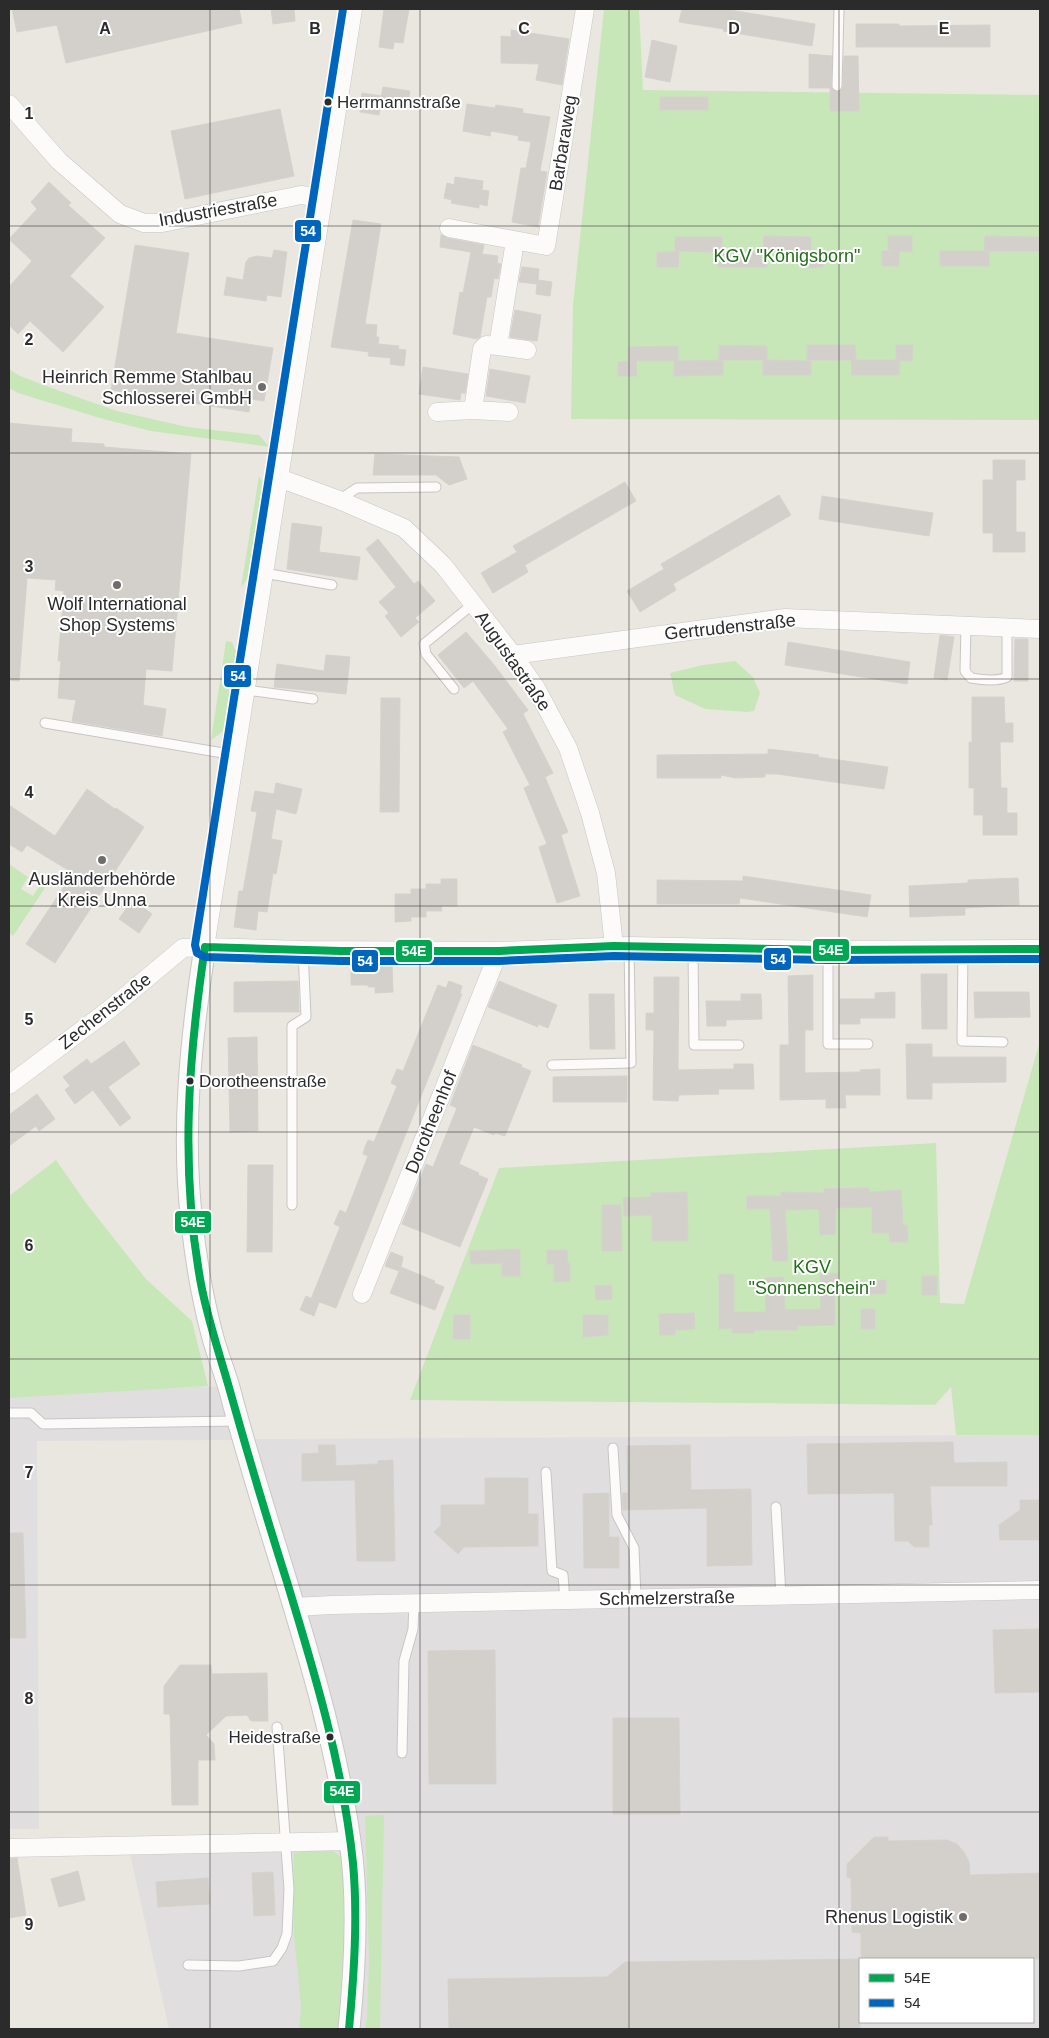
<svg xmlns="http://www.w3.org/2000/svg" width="1049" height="2038" font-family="Arial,sans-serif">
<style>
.industrial{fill:#e1dee0;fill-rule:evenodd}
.green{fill:#c8e7b8}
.building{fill:#d3d0cc;stroke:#d5d2cd}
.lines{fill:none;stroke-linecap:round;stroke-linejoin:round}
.service-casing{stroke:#c7c6c6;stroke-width:11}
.minor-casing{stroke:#c7c6c6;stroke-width:19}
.tertiary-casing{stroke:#c7c6c6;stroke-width:23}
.service{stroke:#fcfbfa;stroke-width:9}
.minor{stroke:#fcfbfa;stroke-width:18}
.tertiary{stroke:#fcfbfa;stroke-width:21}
.bus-1-casing{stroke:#fff;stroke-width:11}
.bus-2-casing{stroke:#fff;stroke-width:11}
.bus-1{stroke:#00a651;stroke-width:8}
.bus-2{stroke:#0065bd;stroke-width:8}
.grid{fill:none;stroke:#2b2b2b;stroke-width:1;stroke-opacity:0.55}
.bus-dot{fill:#2b2b2b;stroke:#fff;stroke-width:2}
.poi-dot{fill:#6e6d6b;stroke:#fff;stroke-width:2}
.labels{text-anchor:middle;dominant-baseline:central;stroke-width:4;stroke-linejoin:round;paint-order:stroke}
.bus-label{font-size:17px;fill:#2b2b2b;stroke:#fff;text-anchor:start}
.street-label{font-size:18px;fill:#2b2b2b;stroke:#fff}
.park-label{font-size:18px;fill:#226d17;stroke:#fff}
.poi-label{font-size:18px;fill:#2b2b2b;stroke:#fff;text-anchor:end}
.grid-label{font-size:16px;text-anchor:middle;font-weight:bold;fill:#2b2b2b;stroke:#fff;stroke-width:4;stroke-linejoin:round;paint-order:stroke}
.line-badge{stroke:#fff;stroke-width:2}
.badge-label{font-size:14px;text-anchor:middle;font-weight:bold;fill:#fff}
</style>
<rect width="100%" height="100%" fill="#eae7e1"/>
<path class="industrial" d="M229,1386L242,1439L1040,1435V2029H169L128,1845L350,1841L242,1440L37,1441L39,1829H9V1392ZM860,1959H1033V2022H860Z"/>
<path class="green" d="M604,9H639L643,90L1040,95V420L571,419L573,305Z
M9,369L20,376L60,391L117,411L187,427L259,435L270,447L151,431L103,419L18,393L9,388Z
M259,476L264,484L248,578L241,587Z
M226,641L232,642L236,652L223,731L211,740Z
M735,661L753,677L760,693L754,711L747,712L705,709L675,695L670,673L703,665Z
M9,864L28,877L21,889L33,896L40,885L45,888L13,936L9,933Z
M1040,1041V1435H956L951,1387L935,1405L410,1400L499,1168L936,1143L940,1303L964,1304Z
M56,1160L86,1203L146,1279L192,1321L208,1386L9,1398V1196Z
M384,1815L380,2029H365L367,2017L369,1961L365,1816Z
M328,1848L343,1858V1954L338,2029H299L301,2006L294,1935V1853Z"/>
<path class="building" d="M12,9H239L242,23L66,63L57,25L17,32Z
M271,9H294L295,21L273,24Z
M384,9H409L403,43L394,42L393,49L379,47Z
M682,9H724L815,24L812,46L723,31L724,29L679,22Z
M856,24H899V26L990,25V47H856Z
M511,30L569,39L562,85L536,80L539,64L501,63V36L511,37Z
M652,40L677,46L670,82L645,77Z
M809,54L832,56L831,86L836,92L840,91L843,87L844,56H858L859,111H830V88H809Z
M383,87L410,91L407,109L380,105Z
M362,93L382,96L379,115L360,112Z
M660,97H708V110H660Z
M467,104L495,108L496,105L510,107L523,109V113L550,117L540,171L547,172L538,227L512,222L521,168H526L531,142L518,140L519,136L491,131L490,136L463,131Z
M280,109L294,176L185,199L171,131Z
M455,177L483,181L482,190L489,191L487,206L479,204V208L451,203L452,200L444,198L447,183L454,185Z
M49,182L71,203L68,205L105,238L70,276L104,307L63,352L30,321L18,334L9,325V287L32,261L9,239L37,209L31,202Z
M353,220L381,224L365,324L377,325L376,337H379L378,344L399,346L398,349L406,350L404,366L390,364L391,358L368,356L369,352L331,347Z
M441,235L447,238L484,245L482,254L498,256L497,263L501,264L498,279L494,278L491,297H487L480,337L477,339L453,334L460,292L463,293L471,252L440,247Z
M764,236L811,237V252H822L823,267L807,268V252L763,251Z
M888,236H912V252L899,251V266H882V251H893H888Z
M985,236L1040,237V251H984Z
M675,237H722V252L675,251Z
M135,245L189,253L176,333L273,348L264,401L251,399L249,412L111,390Z
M274,250L287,252L281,297L267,295L266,301L224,295L227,277L243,280L246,262L249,258L257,256L272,258Z
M940,251H989V266H940Z
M657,252H679L678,267H657Z
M718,252H767V267H718Z
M522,267L539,269L538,280L552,282L550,296L536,294L537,284L519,282Z
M515,310L541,315L537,341L510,337Z
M719,345L767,346V360L811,361V375H763V360H719Z
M807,345H855L856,360H900L899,375H852L851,360H807Z
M896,345H913L912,361L896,360Z
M678,346V361L723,360V375L674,376V361H636L637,376H618V362L631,361H628V347Z
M423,367L468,374L465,393H461L460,400L419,394Z
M490,369L530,376L525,403L486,396Z
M9,423L72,429L71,442L104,444V447L191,454L172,671L146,669L143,705L166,709L162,736L72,721L76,700L58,698L61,661H58L64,591L55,590L56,580L27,578L19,681L9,680Z
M375,454L459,457L467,479L449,485L436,475H373Z
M993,460H1025V480H1016V532H1025V552H993V533H983V480H993Z
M625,482L636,501L525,565L528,572L493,593L481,573L517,552L513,546Z
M779,495L791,515L673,584L676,590L640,612L627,591L664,569L661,564Z
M822,496L933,513L929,536L819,519Z
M292,523L322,527L319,552L360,557L357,580L287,569Z
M378,539L414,584L418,581L435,601L415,618L419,622L401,637L385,616L389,613L379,602L396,587L366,549Z
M466,632L495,666L528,710L523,714L553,773L545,777L568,832L561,835L580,896L557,903L539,847L547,844L524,788L530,785L503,732L508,729L473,681L464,688L438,655Z
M940,635L954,637L947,680L934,678Z
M1015,639H1028V681H1014Z
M788,642L910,662L907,684L785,665Z
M326,655L350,657L346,694L274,687L277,664L324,671Z
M972,697H1004L1005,723H1013V742H1000L1001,788H1007V813H1017V835H983V815H974V788H969V742H972Z
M381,698H400L399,812H380Z
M768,749L819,755L818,757L888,767L884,789L777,774H765V777L735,778L721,775V778H657V755L768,754Z
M276,783L302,789L296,814L276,809L271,839L282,841L276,874L273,873L267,912L258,911L256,930L234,927L239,891H243L257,812L251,811L255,791L274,794Z
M87,789L115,809L116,808L144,827L55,963L26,944L73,873L27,845L22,852L9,844V805L55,836Z
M743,876L871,895L867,917L740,898L739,904H657V880L743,881Z
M1018,878L1019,905L965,908V915L910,917L909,886L968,883V880Z
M441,879H457V906H441L442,911H426V917H411V921L395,922V894H411V889H426V884H441Z
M132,900L152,914L139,933L119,919Z
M392,964L393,992L375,993V987H368V985H351V965Z
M921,974H947V1029H922Z
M813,975V1030H805V1073L861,1072L860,1070L880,1069V1095H845L846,1108H826V1099L780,1100V1045H789L788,976Z
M654,977H679L678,1070L734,1069V1064H753L754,1089H718L719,1094L679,1095L678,1101L653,1100L654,1031L653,1030H646V1013H654Z
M298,981L299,1012H234V982Z
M449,981L462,986L460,994H462L336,1308L311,1299L340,1227L334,1224L340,1210L346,1213L368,1156L363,1154L365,1147L368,1140L374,1142L397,1086L391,1083L397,1069L403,1071L438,985L446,988Z
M499,981L557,1005L548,1028L538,1024V1027L488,1007Z
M895,992V1018H860V1024H840V999H875V993Z
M974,992H1029L1030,1017L975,1018Z
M589,994H614L615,1049H590Z
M741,994H761L762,1019L726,1020V1026H707L706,1001H741Z
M257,1037L258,1131L230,1132L228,1038Z
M124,1041L140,1064L108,1087L131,1118L120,1126L93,1090L75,1104L65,1090L70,1086L63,1077L87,1059L91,1064Z
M906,1044H932V1057H1006V1082L932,1083V1099H907Z
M473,1045L522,1065L521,1067L531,1071L505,1136L495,1133L494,1135L474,1127L459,1164L479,1173L478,1175L488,1179L460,1247L402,1224L426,1164L433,1167L457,1108L450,1105Z
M627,1076V1102H553V1077Z
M37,1094L55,1119L39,1131L36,1126L9,1146V1115Z
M248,1165H273L272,1252H247Z
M869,1188V1192L901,1190L903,1225H907L908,1242H890L889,1233H872V1207L836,1208L835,1234L820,1235L819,1209L785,1210L788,1261H773L770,1209H747V1196H781V1192L824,1193V1189Z
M687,1192L688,1241H652V1215L624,1216L623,1198L651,1197V1193Z
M602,1205H621L622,1251H602Z
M520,1249V1276H502V1263L471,1264L470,1251Z
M547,1250H567L568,1263H570V1281L554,1282V1264H547Z
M391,1252L403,1257L401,1267L435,1281L434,1283L444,1287L435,1310L390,1293L401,1267L399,1271L385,1266Z
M838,1273V1291H834L835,1325L797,1326V1330H754V1333H732V1328L719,1329V1274H734V1312H766L765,1278L783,1277L785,1310L821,1309L820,1274Z
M922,1276H937V1295H922Z
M886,1280V1294H867V1281Z
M612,1285V1299L596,1300L595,1286Z
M306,1296L319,1302L314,1316L300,1310Z
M861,1309H875V1329H861Z
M694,1313L695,1329L675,1330V1335H660L659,1314Z
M454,1315H470V1339H453Z
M583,1315H608V1335L583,1337Z
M953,1442L954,1463L1007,1462V1486H930L932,1525H929V1547H914L908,1541H895L894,1493L808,1494L807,1444Z
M318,1445H335L336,1466L378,1464V1461L393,1460L395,1561H357L355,1480L302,1481V1454L319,1453Z
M690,1445L691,1490L751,1489L752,1565L707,1566V1508L623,1510L622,1493H628L627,1446Z
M485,1478H528V1514H538V1546L464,1547L458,1554L434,1532L441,1525V1505H485Z
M609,1493V1537H619V1568H584L583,1494Z
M1020,1500H1040V1540H1000L999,1525L1020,1510Z
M9,1533H23L26,1638H9Z
M1040,1629V1692L995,1693L993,1630Z
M495,1650L496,1784H429L428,1651Z
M180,1665H211L212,1674L267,1673L268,1721H251L247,1715L226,1716L206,1735L214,1744L215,1760H198V1805H172L170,1714H164V1686Z
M613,1718H679L680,1814H613Z
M874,1837H888V1841L947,1840L957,1844L964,1852L969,1862L970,1875L1040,1873V1959H861V1933L852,1932L851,1878L847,1877V1864Z
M17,1858L26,1915L9,1918V1859Z
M78,1871L85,1900L59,1907L51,1879Z
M273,1872L275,1915L254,1916L252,1873Z
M208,1878L210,1904L158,1907L156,1882Z
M860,1959V2029H449L448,1979L607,1977L625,1962Z"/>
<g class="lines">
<defs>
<path id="service" d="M837,86L839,9
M339,500L357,488L436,487
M264,573L332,585
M966,625L965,671L971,678C982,680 997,682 1007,677V627
M454,689L426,654L424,644L473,604
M246,690L313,699
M45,723L235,755
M693,947L694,1045H739
M963,948L962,1041L1003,1042
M828,950V1044H868
M552,1065L631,1063L629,946
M292,1205V1026L306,1017L303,950
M9,1413H31L43,1424L237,1421
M613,1448L617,1515L634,1548L636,1598
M546,1472L552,1571L563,1575L565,1600
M776,1507L781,1596
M402,1753L404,1661L413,1629L414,1603
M188,1965L239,1966L273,1961L282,1948L287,1934L289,1889L277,1727"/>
<path id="minor" d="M9,104L59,161L120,214L144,223H162L301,195L323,198
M449,228L546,246L585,9
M515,241L498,346L527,350
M498,346L486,345L482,349L473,410L509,412
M437,412L473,410
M279,478L339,500L404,528L443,565L513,655L536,688L568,748L590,813L606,873L614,946
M513,655L785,618L1039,629
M205,947L353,9
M9,1085L110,1009L183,948L205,947L303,950L499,951L629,946L828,950L1040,949
M362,1294L499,951
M294,1607L332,1605L1040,1590
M9,1848L350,1841"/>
<path id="tertiary" d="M205,947C191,1038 181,1131 192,1223C196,1261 203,1301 213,1338C218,1356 225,1373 230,1391C269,1541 328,1686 350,1841C359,1901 355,1969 349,2029"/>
</defs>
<use href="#service" class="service-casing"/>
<use href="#minor" class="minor-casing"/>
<use href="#tertiary" class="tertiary-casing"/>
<use href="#service" class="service"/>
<use href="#minor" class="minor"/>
<use href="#tertiary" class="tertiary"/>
<defs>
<path id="bus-1" d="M205,947C188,1059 180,1171 201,1284C208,1321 220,1355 230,1391C248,1455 267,1519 287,1582C315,1674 343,1767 353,1863C358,1918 354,1974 349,2029
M205,947L341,951H499L614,946L828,950L1040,949"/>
<path id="bus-2" d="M343,9L195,945L197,953L205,957L341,961H499L614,956L828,960L1040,959"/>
</defs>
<use href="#bus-1" class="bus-1-casing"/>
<use href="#bus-2" class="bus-2-casing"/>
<use href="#bus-1" class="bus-1"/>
<use href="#bus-2" class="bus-2"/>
</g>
<path class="grid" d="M210,9V2029M420,9V2029M629,9V2029M839,9V2029M9,226H1040M9,453H1040M9,679H1040M9,906H1040M9,1132H1040M9,1359H1040M9,1585H1040M9,1812H1040"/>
<g class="bus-dot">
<circle cx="328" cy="102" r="4.5"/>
<circle cx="190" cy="1081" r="4.5"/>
<circle cx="330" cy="1737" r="4.5"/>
</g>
<g class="poi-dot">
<circle cx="262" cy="387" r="5"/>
<circle cx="117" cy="585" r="5"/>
<circle cx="102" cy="860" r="5"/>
<circle cx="963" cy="1917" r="5"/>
</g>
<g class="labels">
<g class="bus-label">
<text x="337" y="102">Herrmannstraße</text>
<text x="199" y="1081">Dorotheenstraße</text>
<text x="321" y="1737" text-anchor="end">Heidestraße</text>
</g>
<g class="street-label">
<text transform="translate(563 143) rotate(-81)">Barbaraweg</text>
<text transform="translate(218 210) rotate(-10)">Industriestraße</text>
<text transform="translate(730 627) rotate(-6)">Gertrudenstraße</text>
<text transform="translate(513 661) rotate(55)">Augustastraße</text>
<text transform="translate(105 1011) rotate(-38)">Zechenstraße</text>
<text transform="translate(431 1122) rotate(-68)">Dorotheenhof</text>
<text transform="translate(667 1598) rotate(-1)">Schmelzerstraße</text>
</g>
<g class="park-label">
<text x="787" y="256">KGV "Königsborn"</text>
<text x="812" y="1267">KGV<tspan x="812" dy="21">"Sonnenschein"</tspan></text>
</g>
<g class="poi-label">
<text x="252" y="377">Heinrich Remme Stahlbau<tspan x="252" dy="21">Schlosserei GmbH</tspan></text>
<text x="117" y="604" text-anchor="middle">Wolf International<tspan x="117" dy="21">Shop Systems</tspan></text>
<text x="102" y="879" text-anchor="middle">Ausländerbehörde<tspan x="102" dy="21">Kreis Unna</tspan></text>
<text x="953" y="1917">Rhenus Logistik</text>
</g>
</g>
<g class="grid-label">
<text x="105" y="34">A</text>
<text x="315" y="34">B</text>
<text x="524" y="34">C</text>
<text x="734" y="34">D</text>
<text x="944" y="34">E</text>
<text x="29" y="119">1</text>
<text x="29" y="345">2</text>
<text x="29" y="572">3</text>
<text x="29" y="798">4</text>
<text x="29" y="1025">5</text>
<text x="29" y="1251">6</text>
<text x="29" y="1478">7</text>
<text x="29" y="1704">8</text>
<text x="29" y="1930">9</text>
</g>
<g class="line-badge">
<rect x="294" y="219" width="28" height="24" rx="5" fill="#0065bd"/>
<rect x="223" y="664" width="29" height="24" rx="5" fill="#0065bd"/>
<rect x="812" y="938" width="38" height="24" rx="5" fill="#00a651"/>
<rect x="395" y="939" width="38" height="24" rx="5" fill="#00a651"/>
<rect x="763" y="947" width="29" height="24" rx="5" fill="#0065bd"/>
<rect x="351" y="949" width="28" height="24" rx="5" fill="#0065bd"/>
<rect x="174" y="1210" width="38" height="24" rx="5" fill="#00a651"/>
<rect x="323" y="1780" width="38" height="24" rx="5" fill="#00a651"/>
</g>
<g class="badge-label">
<text x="308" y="236">54</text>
<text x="238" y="681">54</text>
<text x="831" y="955">54E</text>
<text x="414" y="956">54E</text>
<text x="778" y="964">54</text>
<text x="365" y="966">54</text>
<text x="193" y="1227">54E</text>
<text x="342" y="1796">54E</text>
</g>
<rect width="1049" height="2038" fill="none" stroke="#2b2b2b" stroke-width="20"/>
<rect x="859" y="1958" width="175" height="65" fill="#ffffff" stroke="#aaaaaa"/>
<rect x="869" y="1974" width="25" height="8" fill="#00a651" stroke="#aaaaaa"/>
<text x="904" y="1983" font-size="15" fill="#2b2b2b">54E</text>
<rect x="869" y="1999" width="25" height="8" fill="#0065bd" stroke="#aaaaaa"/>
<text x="904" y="2008" font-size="15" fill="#2b2b2b">54</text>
</svg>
